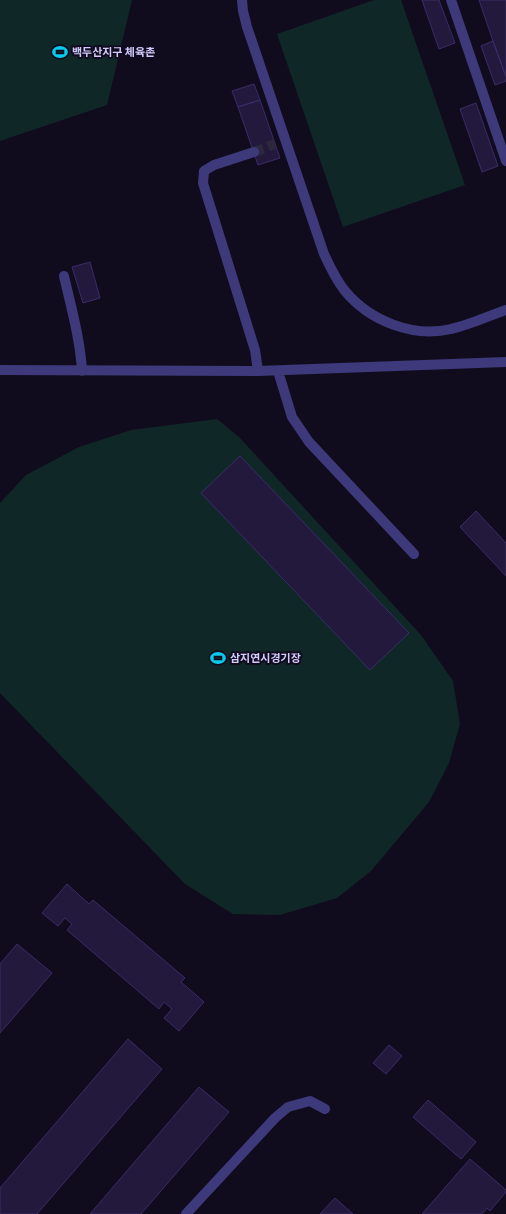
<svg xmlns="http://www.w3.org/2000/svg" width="506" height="1214" font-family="'PT Sans Narrow','Noto Sans KR',sans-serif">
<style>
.green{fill:#102727}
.building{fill:#22193d;stroke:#3a2c69}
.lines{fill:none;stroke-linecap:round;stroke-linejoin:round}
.minor-tunnel{stroke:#2d283f;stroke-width:10;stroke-dasharray:10 5;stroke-linecap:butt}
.minor{stroke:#3e397b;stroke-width:10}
.labels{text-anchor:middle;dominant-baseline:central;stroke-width:4;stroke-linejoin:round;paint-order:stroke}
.poi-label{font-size:11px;font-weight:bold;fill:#d2cafd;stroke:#100c1d;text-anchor:start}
</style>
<rect width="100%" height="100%" fill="#100c1d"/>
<path class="green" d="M0,0H132L107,105L0,141Z
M374,0H401L465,185L343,227L277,34Z
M217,419L239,437L421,635L453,681L460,724L449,763L429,802L371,871L337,898L280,915L233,914L185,884L0,693V503L26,475L79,447L131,430Z"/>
<path class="building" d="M422,0H439L455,43L439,49Z
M479,0H506V77L493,41Z
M493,41L506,77V81L495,85L481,46Z
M254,84L260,100L238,107L232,91Z
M260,100L280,158L258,165L238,107Z
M476,103L498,166L482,172L460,109Z
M90,262L100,298L83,303L72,267Z
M240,456L409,633L370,670L201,493Z
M476,511L506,543V576L460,527Z
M67,884L89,904L93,900L185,978L181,982L204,1002L179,1031L164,1018L172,1009L164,1002L159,1009L67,930L72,924L65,918L58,926L42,913Z
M17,944L52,973L0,1033V964Z
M128,1039L162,1069L37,1214H0V1188Z
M389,1045L402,1056L386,1074L373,1063Z
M199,1087L229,1112L141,1214H90Z
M428,1100L476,1142L461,1159L413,1117Z
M470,1159L506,1190V1192L490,1211L487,1208L482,1214H422Z
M335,1198L353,1214H320Z"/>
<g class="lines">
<path class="minor-tunnel" d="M254,152L275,144"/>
<path class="minor" d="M242,0L243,11L247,27L324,254C330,267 336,280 345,291C370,321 413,338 451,329C470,325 488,316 506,310
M451,0L506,161
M254,152L214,165L204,171L203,183L255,350L258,371
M64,276C71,307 80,338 82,371
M0,370L258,371L506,362
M278,371L292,417L309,442L414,554
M186,1214L275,1118L288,1107L310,1101L325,1109"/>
</g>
<defs>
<symbol id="stadium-bare" viewBox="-9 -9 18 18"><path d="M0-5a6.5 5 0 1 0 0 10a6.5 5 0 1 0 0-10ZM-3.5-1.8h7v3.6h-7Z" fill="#08cbec" stroke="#100c1d" stroke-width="2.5" paint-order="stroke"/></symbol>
</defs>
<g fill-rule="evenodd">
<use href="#stadium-bare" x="49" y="41" width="22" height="22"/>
<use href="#stadium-bare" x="207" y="647" width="22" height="22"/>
</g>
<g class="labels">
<g class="poi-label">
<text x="72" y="52">백두산지구 체육촌</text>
<text x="230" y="658">삼지연시경기장</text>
</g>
</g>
</svg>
